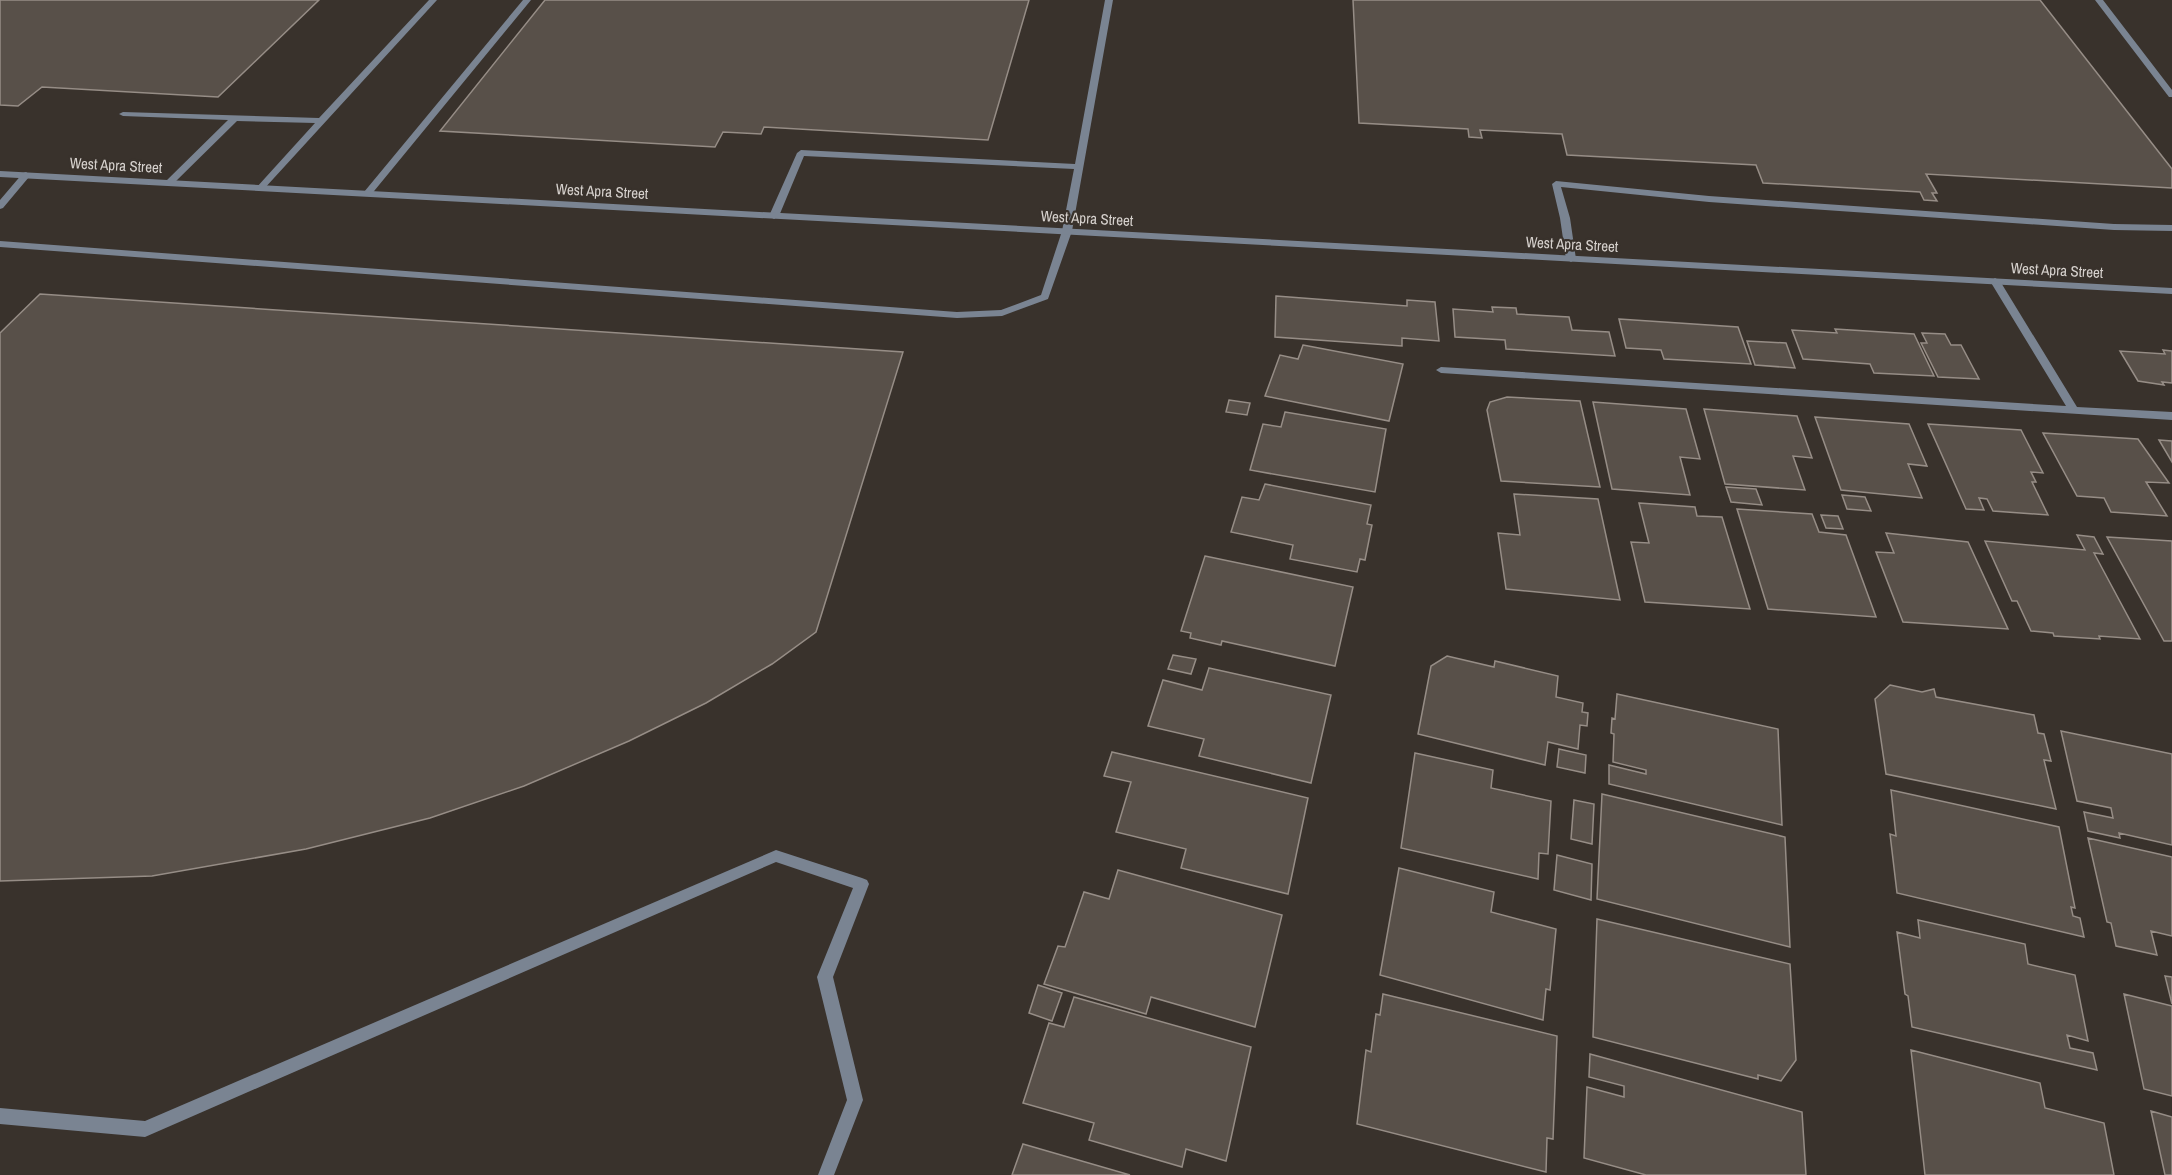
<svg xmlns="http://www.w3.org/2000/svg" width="2172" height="1175" font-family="'Archivo Narrow',sans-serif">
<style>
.building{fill:#585049;stroke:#968d86;stroke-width:1.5}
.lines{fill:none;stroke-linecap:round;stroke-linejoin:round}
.service{fill:#7a8492;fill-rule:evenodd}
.minor{fill:#7a8492;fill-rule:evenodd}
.labels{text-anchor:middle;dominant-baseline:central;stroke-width:4.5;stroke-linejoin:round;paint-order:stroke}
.far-street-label{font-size:15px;fill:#d6d1cd;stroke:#39322c}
</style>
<rect width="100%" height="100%" fill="#39322c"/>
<path class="building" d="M0,0H319L218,97L42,87L18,106L0,105Z
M545,0H1029L988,140L764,127L761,134L723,132L715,147L440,131Z
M1353,0H2040L2172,169V188L1926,174L1937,193H1932L1937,201L1924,200L1920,192L1763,183L1756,165L1567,155L1562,134L1480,130L1482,138L1469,137L1468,129L1359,123Z
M40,294L903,352L816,632L772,664L706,703L629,741L524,786L430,818L306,849L152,876L0,881V333Z
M1276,296L1407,306V300L1435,302L1439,341L1402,338V346L1275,337Z
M1492,307L1516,308L1517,314L1569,317L1572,330L1609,332L1615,356L1506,349L1505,340L1455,337L1453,309L1493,312Z
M1619,319L1738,327L1751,364L1664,359L1661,350L1626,348Z
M1835,329L1914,334L1934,376L1874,373L1870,364L1803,359L1792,330L1837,333Z
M1922,333L1945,334L1951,345H1961L1979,379L1938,377L1921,343H1927Z
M1747,341L1786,343L1795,368L1755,365Z
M1303,345L1403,364L1389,421L1265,396L1280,355L1298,359Z
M2163,350L2172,351V383L2162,382L2164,385L2138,381L2120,351L2165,354Z
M1507,397L1580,401L1600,487L1501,481L1487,410L1490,402Z
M1229,400L1250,403L1247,415L1226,412Z
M1593,402L1686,409L1700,459L1680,457L1690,495L1612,489Z
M1704,409L1797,416L1812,458L1793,456L1805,490L1725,484Z
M1285,412L1386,429L1375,492L1250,470L1263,424L1281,427Z
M1815,417L1909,424L1927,466L1908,464L1922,498L1841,490Z
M1928,424L2021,430L2043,473L2031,472L2036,482H2032L2048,515L1993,511L1987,499L1979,498L1984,510L1966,509Z
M2043,433L2138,439L2169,483L2146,482L2167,516L2111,512L2104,498L2077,496Z
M2159,440L2172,441V462Z
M1265,484L1371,505L1367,524L1372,525L1365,560L1360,559L1357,572L1290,559L1293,545L1231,532L1242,497L1259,500Z
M1726,487L1756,489L1762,505L1731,502Z
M1514,494L1598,499L1620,600L1506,589L1498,533L1520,535Z
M1842,495L1865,497L1871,511L1847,509Z
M1639,503L1695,507L1697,516L1722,517L1750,609L1645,602L1631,542L1649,543Z
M1737,509L1812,514L1819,532L1846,535L1876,617L1768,609Z
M1821,515L1838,516L1843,529L1826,528Z
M1886,533L1968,542L2008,629L1903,622L1876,552L1894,553Z
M2077,535L2094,537L2103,554L2094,553L2140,639L2099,636L2100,639L2054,636L2053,633L2031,631L2017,601H2012L1985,541L2085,550Z
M2107,537L2172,541V641H2164Z
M1205,556L1353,587L1335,666L1222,641L1221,645L1190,638L1191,633L1181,631Z
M1173,655L1196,659L1191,674L1168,669Z
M1447,656L1494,667L1495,661L1558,676L1556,697L1583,703L1582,712L1588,713L1587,726L1580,725L1578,749L1548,742L1545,765L1418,734L1431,666Z
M1209,668L1331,695L1311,783L1199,756L1204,739L1148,726L1163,680L1202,690Z
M1890,685L1922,692L1934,689L1936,697L2034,715L2038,733L2044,734L2051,761L2044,760L2056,809L1886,774L1875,699Z
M1617,694L1778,729L1782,825L1609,784V765L1646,774V770L1613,762L1614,734L1611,733L1612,718L1615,719Z
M2061,731L2172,754V845L2119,833L2120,838L2088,831L2084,812L2113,818L2111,808L2077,801Z
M1559,749L1586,755L1585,773L1557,767Z
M1112,752L1308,798L1288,894L1181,868L1186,849L1116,832L1131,782L1104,776Z
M1415,753L1493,770L1491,788L1551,801L1548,854L1539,853L1538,879L1401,848Z
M1891,790L2059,827L2075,908L2071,907L2073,916L2080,918L2084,937L1897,893L1890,834L1896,836Z
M1602,794L1785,837L1790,947L1597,899Z
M1574,800L1594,804L1592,844L1571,839Z
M2088,838L2172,857V936L2151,931L2157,955L2116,946L2111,923L2107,922Z
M1557,855L1592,864L1591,900L1554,890Z
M1399,868L1494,892L1491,912L1556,929L1550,990L1546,989L1543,1020L1380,975Z
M1118,870L1282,915L1255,1027L1151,997L1146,1014L1044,984L1058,946L1065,947L1084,892L1109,899Z
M1597,919L1790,964L1796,1060L1781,1081L1758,1075V1079L1593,1037Z
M1918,920L2025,944L2028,964L2075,975L2088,1041L2067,1035L2070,1048L2093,1053L2097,1070L1912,1027L1908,996L1905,994L1897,932L1920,938Z
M2165,976L2172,977V1004Z
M1038,985L1062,993L1052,1021L1029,1013Z
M1383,994L1557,1036L1553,1139L1547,1138L1546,1172L1357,1124L1366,1050L1371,1052L1376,1014L1380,1015Z
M2124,994L2172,1006V1096L2144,1089Z
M1074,997L1251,1047L1226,1161L1186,1149L1182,1167L1089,1140L1094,1123L1023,1103L1049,1023L1064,1027Z
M1911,1050L2040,1083L2045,1108L2104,1123L2114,1175H1925Z
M1590,1054L1802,1112L1806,1175H1646L1584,1158L1587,1087L1624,1097V1086L1589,1077Z
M2151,1111L2172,1117V1175H2165Z
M1023,1144L1130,1175H1012Z"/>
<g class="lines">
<path class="service" d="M429,0H437L263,190L260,191L256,188L315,123L237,121L172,185H166V181L228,120L123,116L119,114L123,112L319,118Z
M523,0H531L370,196H364V192Z
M1105,0H1113L1072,231L1048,299L1002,316L957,318L0,247V241L957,312L1001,310L1041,295L1062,231L1074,169L804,156L779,216L774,219L769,216L797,153L801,150L1075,164Z
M2095,0H2103L2172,90V97H2169Z
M26,172L30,175L29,177L3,208L0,209V200L23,173Z
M1556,181L1709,196L2114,224L2172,225V231L2114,230L1709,202L1561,187L1570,218L1576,259L1571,262L1566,259L1560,218L1552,184Z
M1995,278L2000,281L2077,407L2172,412V420L1441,373L1436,370L1441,367L2066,406L1990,281Z
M776,850L862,878L867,880L869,884L833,977L863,1100L834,1175H818L847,1100L817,977L853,888L776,862L145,1137L0,1124V1108L145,1121Z"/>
<path class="minor" d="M0,171L2172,288V294L0,177Z"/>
</g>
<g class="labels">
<g class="far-street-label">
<text transform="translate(116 165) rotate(3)">West Apra Street</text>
<text transform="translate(602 191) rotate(3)">West Apra Street</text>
<text transform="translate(1087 218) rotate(3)">West Apra Street</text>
<text transform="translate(1572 244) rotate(3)">West Apra Street</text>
<text transform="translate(2057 270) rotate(3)">West Apra Street</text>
</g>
</g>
</svg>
